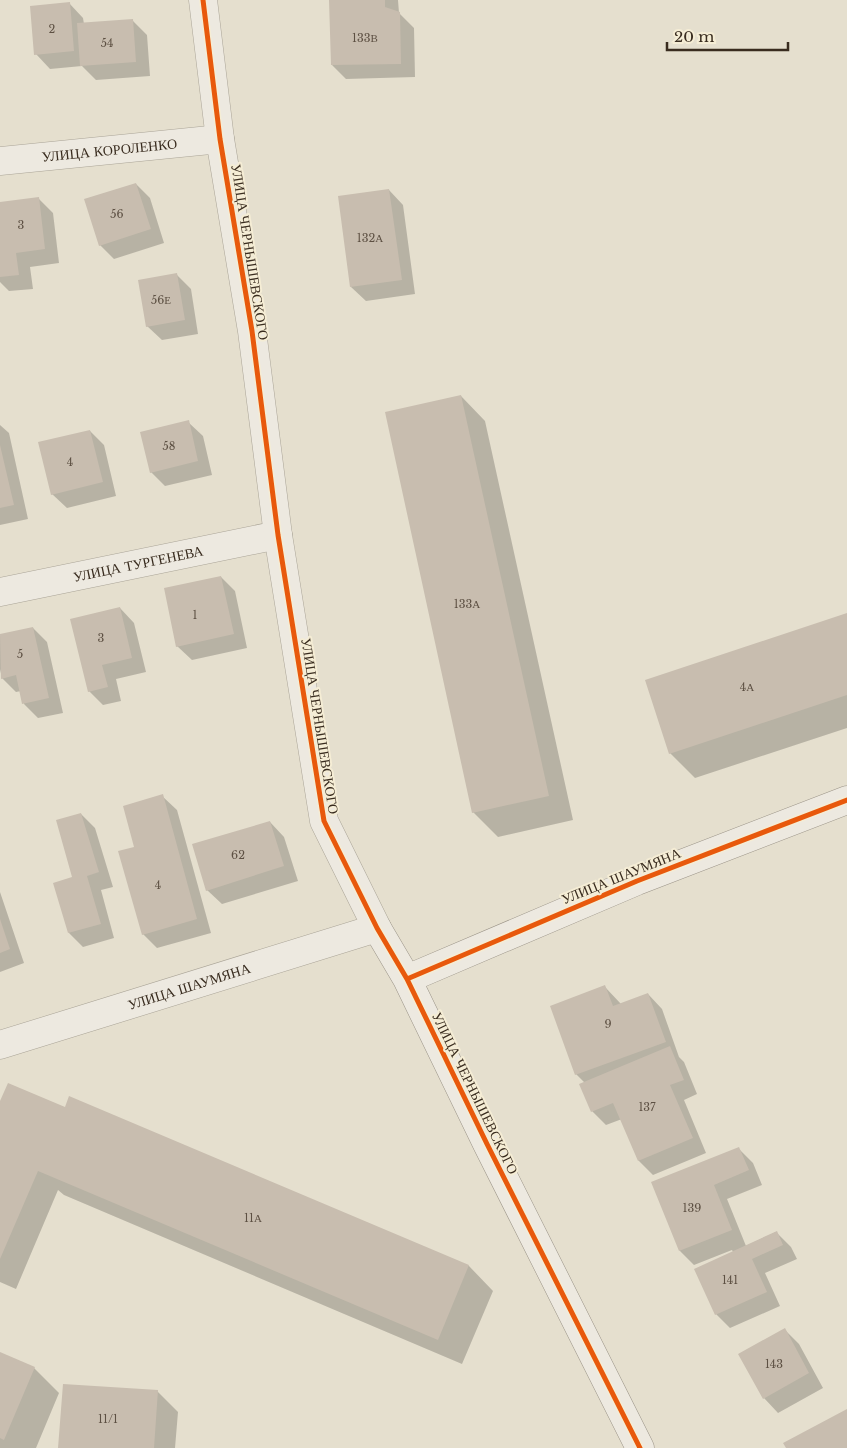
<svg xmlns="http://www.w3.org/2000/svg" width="847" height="1448" font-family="'Libre Baskerville',serif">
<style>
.shadow{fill:#0003}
.building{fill:#c8bdaf}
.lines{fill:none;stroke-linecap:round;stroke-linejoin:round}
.street-casing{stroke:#aaa497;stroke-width:29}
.secondary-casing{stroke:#9a9387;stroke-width:29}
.street{stroke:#ede9e0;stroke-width:28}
.secondary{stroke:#ede9e0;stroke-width:28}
.cycleway-casing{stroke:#f5edd5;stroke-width:8}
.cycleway{stroke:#e8590c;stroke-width:5}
.labels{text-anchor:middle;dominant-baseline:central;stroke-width:4;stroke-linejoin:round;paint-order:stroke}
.number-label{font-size:11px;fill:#5d5043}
.street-label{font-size:14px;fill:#392c1f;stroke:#f5edd5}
</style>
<rect width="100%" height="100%" fill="#e5dfce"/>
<path class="shadow" d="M330,0H398L399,13L414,28L415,77L346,79L332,65Z
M69,3L83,18L84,24L133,21L147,35L150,76L96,80L82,66L50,69L36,54Z
M136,184L150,198L164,243L114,259L100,245Z
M389,190L403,205L415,294L366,301L351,287Z
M39,199L53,213L59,263L30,267L33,289L9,291L0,282V203Z
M177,275L191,289L198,334L162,340L147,326Z
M461,396L485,421L573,820L498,837L473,812Z
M188,422L203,436L212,475L165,486L151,472Z
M0,425L9,433L28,519L0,525Z
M90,431L104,445L116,496L67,508L52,494Z
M221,577L235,591L247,648L192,660L177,646Z
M120,608L134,623L146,672L116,679L121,701L103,705L89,691Z
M847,614V728L695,778L670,753Z
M33,628L47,642L63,713L38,718L24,704L21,691L16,692L2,678L0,669V636Z
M162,796L177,810L211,933L157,948L143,934L136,847Z
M81,814L95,828L113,887L101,890L114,938L83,947L69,933Z
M270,822L284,837L298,881L222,904L207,890Z
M0,892L24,963L0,972Z
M605,987L621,1004L648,994L662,1009L679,1057L684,1062L697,1094L684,1100L706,1153L653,1175L639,1161L622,1119L606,1125L592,1111L585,1083L576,1074Z
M70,1098L469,1266L493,1291L462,1364L64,1195L58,1190L16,1289L0,1282V1104L65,1109Z
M739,1149L753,1163L762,1185L727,1199L746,1246L776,1232L791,1247L797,1259L765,1273L780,1306L730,1328L716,1314L733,1252L732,1250L694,1265L680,1251L653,1183Z
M785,1330L799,1344L823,1388L778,1413L764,1398Z
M0,1353L34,1368L59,1393L36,1448H0Z
M157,1391L178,1412L175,1448H59Z"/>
<path class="building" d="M329,0H385V7L400,12L401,64L331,65Z
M70,2L74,51L34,55L30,6Z
M133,19L136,62L80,66L77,23Z
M136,183L151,229L99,246L84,199Z
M389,189L402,280L350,287L338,196Z
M39,197L45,249L16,253L19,275L0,277V202Z
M177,273L185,320L146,327L138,280Z
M461,395L549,796L472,813L385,412Z
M189,420L198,461L150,473L140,432Z
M90,430L103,482L51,495L38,442Z
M0,445L14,505L0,508Z
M221,576L234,634L176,647L164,588Z
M120,607L132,658L102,665L108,687L88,692L70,619Z
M847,613V695L669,754L645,680Z
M33,627L49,698L22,704L16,675L1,679L0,634Z
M163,794L197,919L142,935L118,851L134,847L123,806Z
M81,813L99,872L87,876L101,924L68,933L53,883L72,877L56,820Z
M270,821L284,866L206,891L192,844Z
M0,919L10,949L0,953Z
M605,985L613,1006L648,993L666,1042L575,1075L550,1006Z
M670,1046L684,1080L670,1085L693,1138L638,1161L613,1103L591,1112L579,1084Z
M8,1083L65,1107L69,1096L469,1265L438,1340L38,1171L0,1259V1101Z
M739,1147L749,1170L714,1185L732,1230L679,1251L651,1182Z
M777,1231L783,1245L752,1259L767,1292L715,1315L694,1269Z
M785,1328L809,1373L763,1399L738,1354Z
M0,1352L35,1367L4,1440L0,1438Z
M63,1384L158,1390L154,1448H58Z
M847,1409V1448H786L783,1443Z"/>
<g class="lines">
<defs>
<g id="street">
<path id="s1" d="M0,161L220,139"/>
<path id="s2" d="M0,592L278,535"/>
<path id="s3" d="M0,1045L377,928L324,821L278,535L252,331L220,139L203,0"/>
</g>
<path id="secondary" d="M377,928L407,979L487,1144L640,1448
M407,979L637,881L847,800"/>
</defs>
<use href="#street" class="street-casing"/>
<use href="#secondary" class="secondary-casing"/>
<use href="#street" class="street"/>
<use href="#secondary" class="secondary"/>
<defs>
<path id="cycleway" d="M203,0L220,139L252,331L278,535L324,821L377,928L407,979L487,1144L640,1448
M407,979L637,881L847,800"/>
</defs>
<use href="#cycleway" class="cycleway-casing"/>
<use href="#cycleway" class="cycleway"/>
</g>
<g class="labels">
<g class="number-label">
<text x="52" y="29">2</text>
<text x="365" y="38">133В</text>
<text x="107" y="43">54</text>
<text x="117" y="214">56</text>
<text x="21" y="225">3</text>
<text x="370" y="238">132А</text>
<text x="161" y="300">56Е</text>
<text x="169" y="446">58</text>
<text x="70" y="462">4</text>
<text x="467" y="604">133А</text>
<text x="195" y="615">1</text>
<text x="101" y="638">3</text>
<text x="20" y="654">5</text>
<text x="747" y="687">4А</text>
<text x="238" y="855">62</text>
<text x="158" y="885">4</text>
<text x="608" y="1024">9</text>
<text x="647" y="1107">137</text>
<text x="692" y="1208">139</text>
<text x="253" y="1218">11А</text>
<text x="730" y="1280">141</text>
<text x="774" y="1364">143</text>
<text x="108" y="1419">11/1</text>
</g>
<g class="street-label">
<text stroke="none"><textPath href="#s1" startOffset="110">УЛИЦА КОРОЛЕНКО</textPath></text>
<text transform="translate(250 252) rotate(81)">УЛИЦА ЧЕРНЫШЕВСКОГО</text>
<text stroke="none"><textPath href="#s2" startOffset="141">УЛИЦА ТУРГЕНЕВА</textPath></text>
<text transform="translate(320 726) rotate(81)">УЛИЦА ЧЕРНЫШЕВСКОГО</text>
<text transform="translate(621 876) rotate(-22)">УЛИЦА ШАУМЯНА</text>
<text stroke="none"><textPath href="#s3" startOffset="198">УЛИЦА ШАУМЯНА</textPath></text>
<text transform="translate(475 1093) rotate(64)">УЛИЦА ЧЕРНЫШЕВСКОГО</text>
</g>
</g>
<path d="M667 42v8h121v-8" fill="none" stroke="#392c1f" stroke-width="2.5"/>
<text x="674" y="42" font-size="15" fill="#392c1f" stroke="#f5edd5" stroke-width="4" paint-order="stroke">20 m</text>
</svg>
